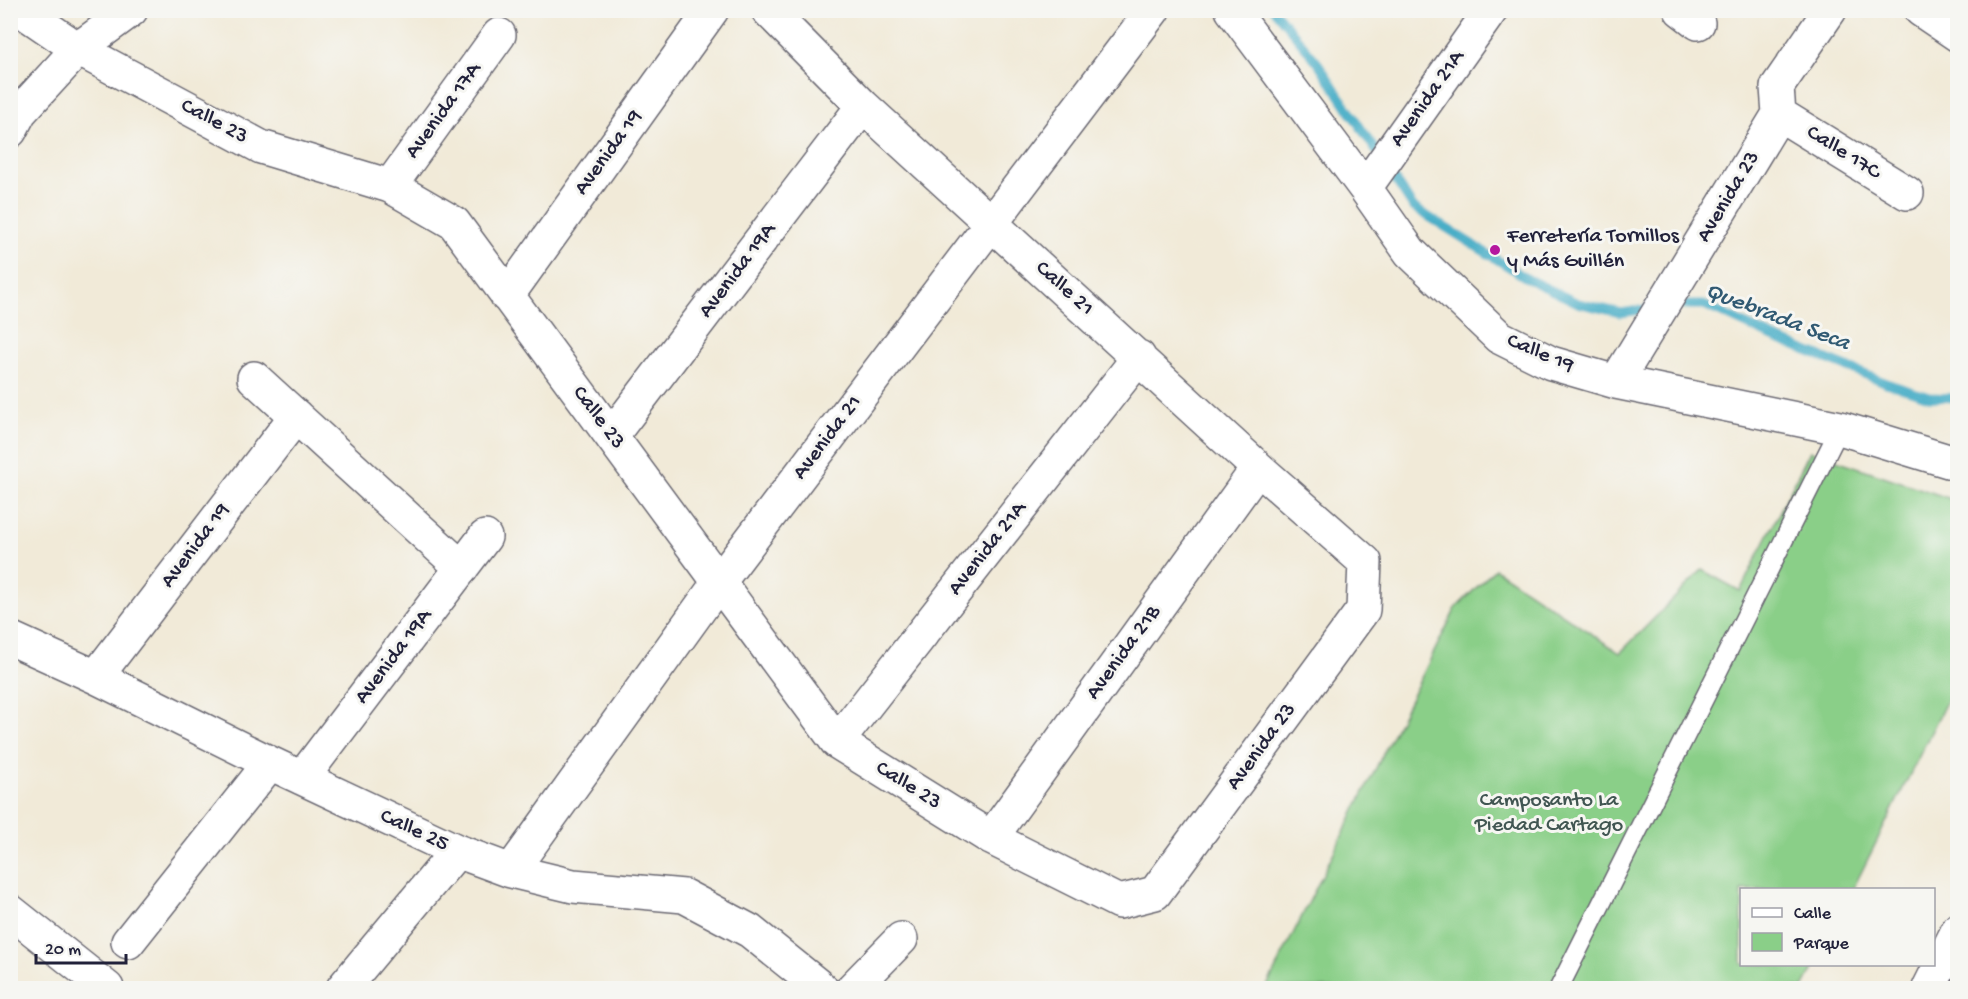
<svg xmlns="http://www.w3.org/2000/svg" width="1968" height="999" font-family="'Gochi Hand',sans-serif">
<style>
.green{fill:#8acf88;stroke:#567862;stroke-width:1.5}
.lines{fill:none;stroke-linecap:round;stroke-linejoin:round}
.stream{stroke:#48aec7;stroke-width:9}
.service-casing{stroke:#6a6872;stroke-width:21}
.minor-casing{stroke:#6a6872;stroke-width:36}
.service{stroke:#fff;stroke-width:18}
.minor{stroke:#fff;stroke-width:33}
.poi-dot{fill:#b5179e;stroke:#f6f6f2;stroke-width:2}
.labels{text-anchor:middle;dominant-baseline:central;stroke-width:6;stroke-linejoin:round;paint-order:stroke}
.street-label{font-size:22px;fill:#22223b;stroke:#f6f6f2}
.poi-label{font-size:22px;fill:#22223b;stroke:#f6f6f2;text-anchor:start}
.park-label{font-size:22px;fill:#415652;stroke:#f6f6f2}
.water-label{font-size:24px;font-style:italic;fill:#315a73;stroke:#f6f6f2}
</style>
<rect width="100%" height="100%" fill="#f6f6f2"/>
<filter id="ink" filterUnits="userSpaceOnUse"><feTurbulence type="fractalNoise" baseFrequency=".0167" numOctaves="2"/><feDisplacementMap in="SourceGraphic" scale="12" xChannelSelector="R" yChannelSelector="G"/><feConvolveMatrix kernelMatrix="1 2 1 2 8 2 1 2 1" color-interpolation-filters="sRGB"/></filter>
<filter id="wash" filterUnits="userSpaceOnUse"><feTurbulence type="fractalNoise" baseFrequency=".008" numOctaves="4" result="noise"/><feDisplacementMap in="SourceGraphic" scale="24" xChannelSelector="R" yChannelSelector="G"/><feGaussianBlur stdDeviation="1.35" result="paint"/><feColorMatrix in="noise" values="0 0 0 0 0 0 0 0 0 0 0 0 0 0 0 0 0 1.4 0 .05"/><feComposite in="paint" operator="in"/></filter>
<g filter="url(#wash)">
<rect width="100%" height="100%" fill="#f1ead8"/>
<path class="green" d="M1810,451L1957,501V680L1853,889L1742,890V964L1815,965L1803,988H1266L1456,608L1495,569L1620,653L1702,570L1740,591Z"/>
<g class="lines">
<path class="stream" d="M1274,10L1318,63L1413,207L1528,279L1578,303L1621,313L1653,308
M1672,305H1704L1777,339L1889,384L1929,397L1958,398"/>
</g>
</g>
<g filter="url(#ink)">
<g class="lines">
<defs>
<path id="service" d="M1559,988L1840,428"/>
<path id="minor" d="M21,10L78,49L261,147L390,186L454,223L837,742L991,838L1119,902L1155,893L1363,610L1365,562L1258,468L863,106L768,10
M1232,10L1365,188L1410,252L1499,337L1551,363L1616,382L1840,428L1958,464
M1681,10L1698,23
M1921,10L1958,35
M1779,114L1907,193
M10,131L20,112L78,49L131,10
M390,186L499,35
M1365,188L1491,10
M507,296L712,10
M254,378L462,568
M1616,382L1779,114L1777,87L1830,10
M612,435L863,106
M10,638L96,677L270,763L457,851L511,871L573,886L684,896L750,931L821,988
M96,677L296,416
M837,742L1139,357
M302,778L485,537
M991,838L1258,468
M511,871L719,582L1153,10
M10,911L107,988
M128,942L270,763
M343,988L457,851
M853,988L901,939
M1929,988L1958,930"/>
</defs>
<use href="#service" class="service-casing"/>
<use href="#minor" class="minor-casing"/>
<use href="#service" class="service"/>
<use href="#minor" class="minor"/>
</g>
</g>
<circle class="poi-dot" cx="1495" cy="250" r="6"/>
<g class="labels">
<g class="street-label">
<text transform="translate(1428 99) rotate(-55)">Avenida 21A</text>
<text transform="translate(444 111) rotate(-54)">Avenida 17A</text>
<text transform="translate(214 122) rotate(28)">Calle 23</text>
<text transform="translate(609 153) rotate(-54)">Avenida 19</text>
<text transform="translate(1843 153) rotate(32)">Calle 17C</text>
<text transform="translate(1729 197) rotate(-59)">Avenida 23</text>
<text transform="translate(738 271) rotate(-53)">Avenida 19A</text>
<text transform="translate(1064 289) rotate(42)">Calle 21</text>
<text transform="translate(1540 354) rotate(23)">Calle 19</text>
<text transform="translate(598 418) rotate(53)">Calle 23</text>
<text transform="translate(828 438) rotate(-53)">Avenida 21</text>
<text transform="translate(196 546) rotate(-53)">Avenida 19</text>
<text transform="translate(988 549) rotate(-52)">Avenida 21A</text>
<text transform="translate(1124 653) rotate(-54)">Avenida 21B</text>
<text transform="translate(394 657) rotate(-53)">Avenida 19A</text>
<text transform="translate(1262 747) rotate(-54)">Avenida 23</text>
<text transform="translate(908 786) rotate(32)">Calle 23</text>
<text transform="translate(414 831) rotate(25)">Calle 25</text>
</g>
<g class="poi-label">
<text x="1507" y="237">Ferretería Tornillos<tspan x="1507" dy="25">y Más Guillén</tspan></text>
</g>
<g class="park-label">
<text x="1549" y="801">Camposanto La<tspan x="1549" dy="25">Piedad Cartago</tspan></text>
</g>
<g class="water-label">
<text transform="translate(1777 318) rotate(21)">Quebrada Seca</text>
</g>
</g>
<rect width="1968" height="999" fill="none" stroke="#f6f6f2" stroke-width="36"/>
<rect x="1740" y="888" width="195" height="78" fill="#f6f6f2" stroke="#a1a1a9" stroke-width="1.5"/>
<rect x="1752" y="908" width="30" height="9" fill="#ffffff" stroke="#a1a1a9" stroke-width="1.5"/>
<text x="1794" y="918" font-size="18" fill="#22223b">Calle</text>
<rect x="1752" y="933" width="30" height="18" fill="#8acf88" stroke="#a1a1a9" stroke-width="1.5"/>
<text x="1794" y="948" font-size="18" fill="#22223b">Parque</text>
<path d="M36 954v9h90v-9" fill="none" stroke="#22223b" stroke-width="3"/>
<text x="45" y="954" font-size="18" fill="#22223b" stroke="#f6f6f2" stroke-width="4.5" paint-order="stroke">20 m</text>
</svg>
